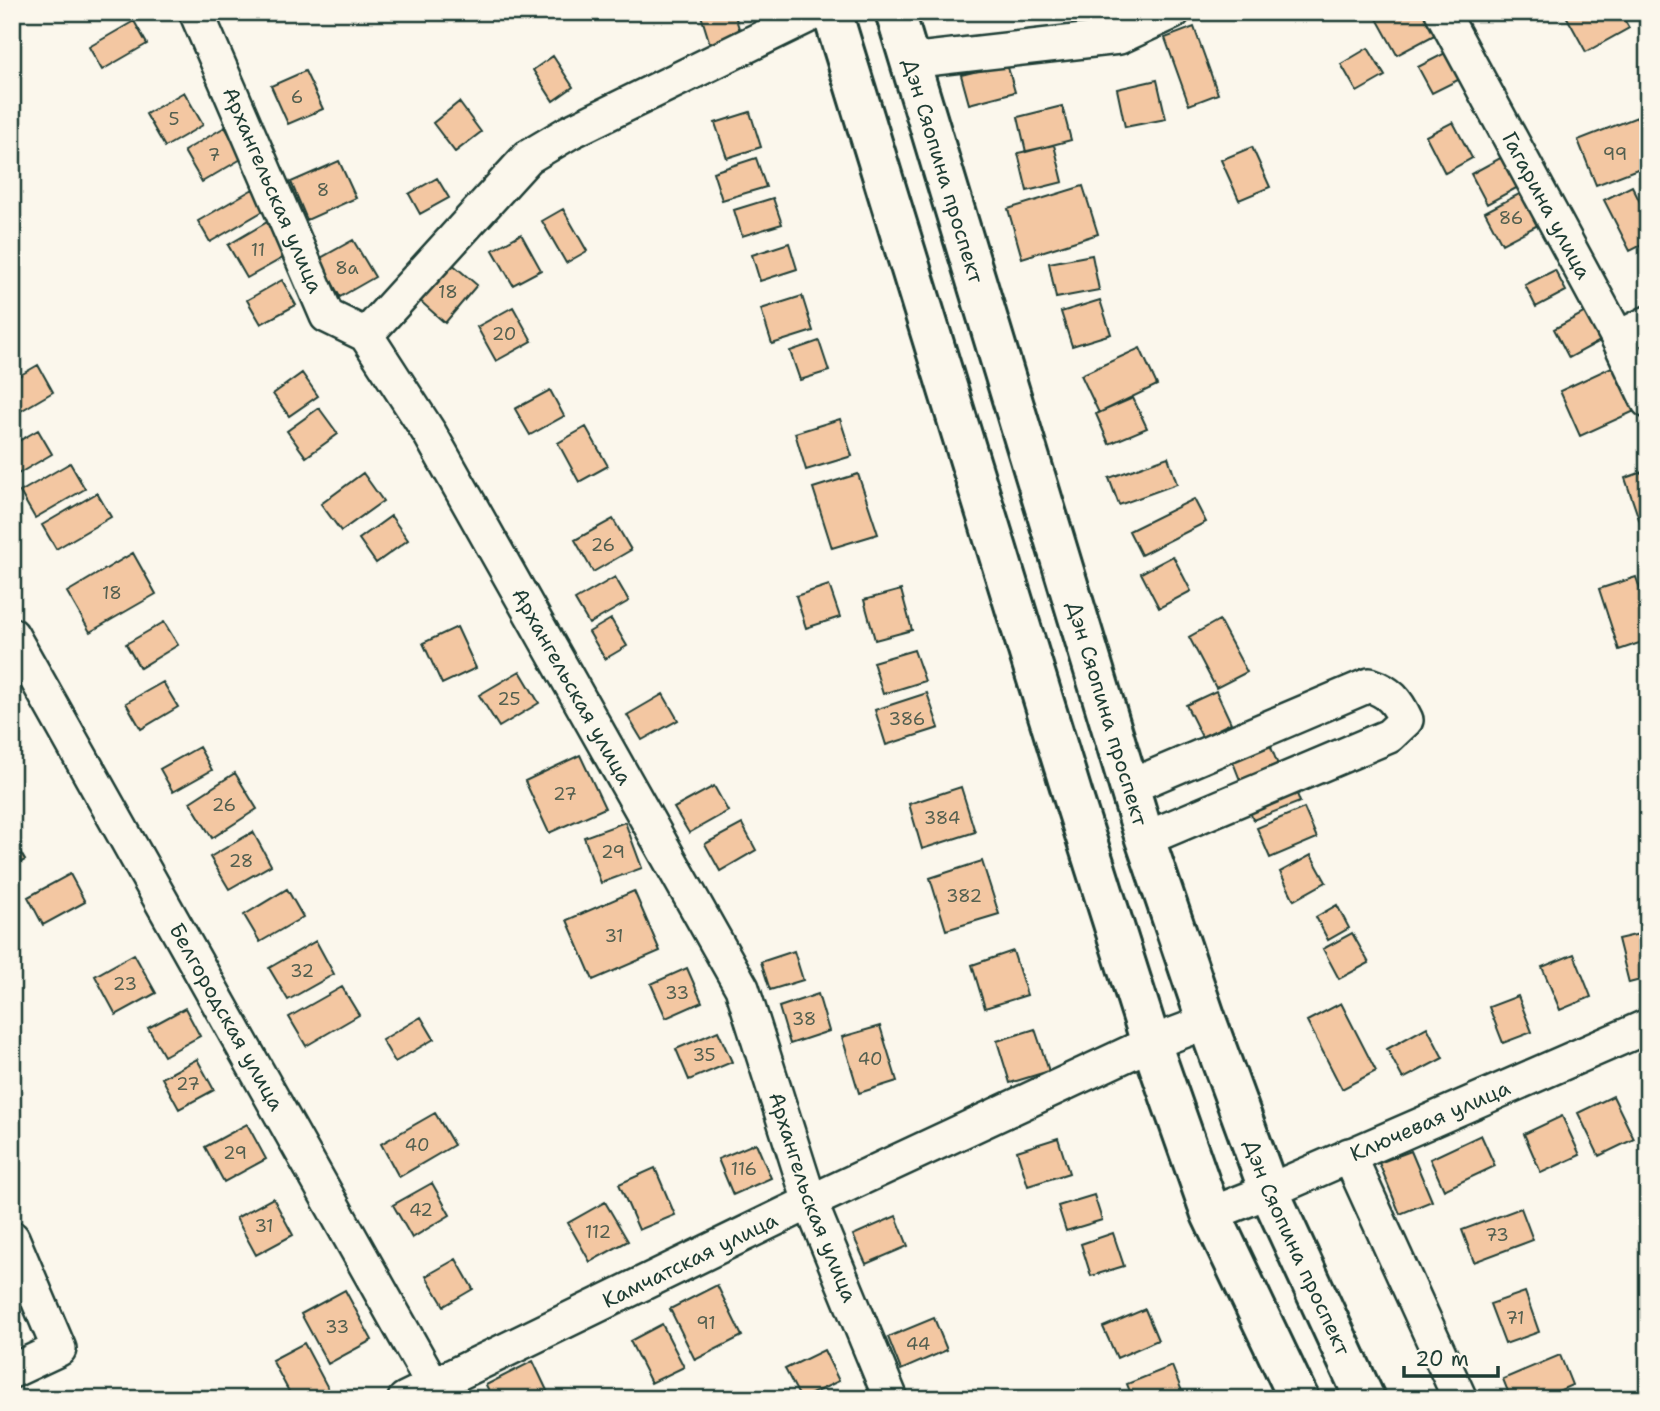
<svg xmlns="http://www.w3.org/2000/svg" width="1660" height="1411" font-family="'Shantell Sans',sans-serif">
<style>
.building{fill:#f3c7a2;stroke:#1f3d34;stroke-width:2}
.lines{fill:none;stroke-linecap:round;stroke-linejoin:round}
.minor-casing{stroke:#1f3d34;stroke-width:38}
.major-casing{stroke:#1f3d34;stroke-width:44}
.minor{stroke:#fbf7ec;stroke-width:33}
.major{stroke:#fbf7ec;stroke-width:38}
.labels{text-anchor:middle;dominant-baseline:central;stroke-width:5;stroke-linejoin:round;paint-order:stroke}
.number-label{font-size:18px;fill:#546050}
.street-label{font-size:21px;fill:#1f3d34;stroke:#fbf7ec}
</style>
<rect width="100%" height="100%" fill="#fbf7ec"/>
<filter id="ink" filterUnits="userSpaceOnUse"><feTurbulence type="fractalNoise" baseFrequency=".0143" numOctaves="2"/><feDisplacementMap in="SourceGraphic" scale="14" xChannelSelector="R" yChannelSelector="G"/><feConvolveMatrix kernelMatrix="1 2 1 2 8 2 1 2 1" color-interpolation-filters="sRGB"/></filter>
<g filter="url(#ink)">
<path class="building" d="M700,12H734L741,35L710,44Z
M1385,12H1430L1440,32L1397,55L1376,17Z
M1564,12H1620L1629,28L1586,52Z
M134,21L147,44L102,70L89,47Z
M1194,27L1218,94L1189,105L1165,38Z
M1368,48L1385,76L1357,92L1341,64Z
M1451,50L1464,77L1432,93L1418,67Z
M553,56L573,87L553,101L533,70Z
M1007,64L1015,92L969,104L961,75Z
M305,71L323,109L288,124L271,86Z
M1157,80L1166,119L1125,127L1117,89Z
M184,92L203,125L165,147L146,114Z
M459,102L481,132L455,152L433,123Z
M1062,106L1071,140L1026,152L1018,117Z
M750,112L761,147L727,158L715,123Z
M1637,117L1648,144V165L1596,185L1578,140Z
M1453,122L1472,158L1445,173L1426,136Z
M225,127L243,158L202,182L184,151Z
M1054,145L1063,182L1027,191L1018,153Z
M1252,147L1270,187L1239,200L1221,160Z
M1504,156L1520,186L1487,204L1471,174Z
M756,158L766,187L722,200L713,172Z
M339,161L356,198L307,220L291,182Z
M437,178L449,198L420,214L409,194Z
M1083,186L1098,234L1022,258L1008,209Z
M1632,186L1648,218V242L1630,251L1604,200Z
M253,189L265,210L210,242L198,221Z
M1521,193L1538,225L1502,244L1485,212Z
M773,198L782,224L742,236L734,210Z
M563,209L587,251L566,263L542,221Z
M269,221L288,255L247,278L228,245Z
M521,234L541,270L513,285L493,250Z
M353,240L375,277L340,297L319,259Z
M789,243L797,269L760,281L752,255Z
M1092,255L1099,290L1056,298L1049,263Z
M450,262L477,285L445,323L418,299Z
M1555,270L1566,291L1536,307L1525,285Z
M282,280L296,305L261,324L247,300Z
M802,296L813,331L772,344L761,309Z
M1100,300L1111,334L1072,346L1061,312Z
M513,307L532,341L496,361L477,327Z
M1587,311L1602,340L1569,358L1554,329Z
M819,341L829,371L800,380L790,351Z
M1140,348L1157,385L1099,413L1081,375Z
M1618,364L1639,409L1580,436L1560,391Z
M38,365L53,392L12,416V380Z
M302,373L318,396L289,416L273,394Z
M550,390L564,416L530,435L515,409Z
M1133,398L1147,428L1109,444L1096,414Z
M319,408L338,434L306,457L287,431Z
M840,419L852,456L806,470L795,433Z
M586,427L608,466L579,482L558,443Z
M38,430L52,454L18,474L12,464V445Z
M1168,457L1177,484L1119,505L1109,478Z
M70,463L85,489L35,518L20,492Z
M1648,470V529L1643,531L1625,478Z
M363,473L383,501L341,531L321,504Z
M858,474L878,534L832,548L813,488Z
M97,493L111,517L56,549L42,525Z
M1194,499L1206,522L1141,555L1129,531Z
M391,516L408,540L376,563L359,539Z
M613,519L631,550L593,572L575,540Z
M133,553L156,594L90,632L67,592Z
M1173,556L1191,591L1159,608L1141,573Z
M615,577L629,601L589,624L575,600Z
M1636,577L1648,612V640L1619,650L1599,589Z
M829,585L840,617L806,628L796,596Z
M901,590L912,630L875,640L864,600Z
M611,619L627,646L605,659L589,632Z
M1219,620L1247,672L1216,688L1189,637Z
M164,622L178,645L140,668L126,644Z
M457,627L476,668L442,684L423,643Z
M914,650L925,681L883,694L873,662Z
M520,671L539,703L499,727L479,695Z
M163,682L178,707L141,729L126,703Z
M1216,691L1231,723L1202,737L1186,705Z
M927,693L939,728L886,745L875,710Z
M663,694L678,720L642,740L627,715Z
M1267,737L1278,765L1240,780L1229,752Z
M199,747L212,770L173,792L160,769Z
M580,755L605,808L549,833L525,781Z
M235,773L257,809L212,838L190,802Z
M1293,783L1300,802L1253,820L1246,800Z
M714,786L728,811L689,833L674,808Z
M961,787L975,832L922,849L909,804Z
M1304,808L1317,838L1270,858L1257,828Z
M625,822L642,868L601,883L584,837Z
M742,824L756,850L720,871L705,844Z
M253,832L271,865L229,889L210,857Z
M12,838L25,860L12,867Z
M1311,855L1326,882L1294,900L1280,872Z
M982,861L999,914L946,930L930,878Z
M70,874L85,902L43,925L28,897Z
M287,889L303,917L260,942L244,915Z
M634,891L660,951L593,980L567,920Z
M1337,905L1349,928L1328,940L1316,917Z
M1648,932V978L1629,983L1618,939Z
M1352,933L1369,963L1339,979L1323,949Z
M316,941L334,974L288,1000L269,968Z
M794,951L803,980L770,990L761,962Z
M1013,951L1027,995L985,1008L972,965Z
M134,954L156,993L116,1015L95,976Z
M1574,954L1591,997L1560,1010L1542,967Z
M687,968L702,1002L666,1018L651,984Z
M342,987L359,1015L306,1046L289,1017Z
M818,994L829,1031L790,1044L779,1007Z
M1518,996L1532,1032L1503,1043L1489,1007Z
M1341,1003L1376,1071L1342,1089L1307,1021Z
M185,1008L200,1036L164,1056L148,1028Z
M421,1017L434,1039L395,1062L382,1040Z
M880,1026L897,1081L859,1093L842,1037Z
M1427,1027L1443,1058L1403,1079L1387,1049Z
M1035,1029L1049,1071L1010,1083L997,1041Z
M718,1031L732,1062L689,1080L676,1049Z
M197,1059L214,1090L179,1109L162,1078Z
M1613,1096L1634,1139L1599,1156L1578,1113Z
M435,1113L454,1145L399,1177L381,1144Z
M1562,1116L1580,1155L1541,1173L1524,1134Z
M247,1124L266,1159L224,1182L205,1147Z
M1481,1135L1495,1166L1444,1190L1430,1159Z
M1058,1138L1069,1173L1028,1186L1017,1151Z
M756,1143L771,1178L733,1195L718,1159Z
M1411,1151L1432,1201L1400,1214L1379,1163Z
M655,1168L675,1215L639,1230L619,1184Z
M432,1183L450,1215L412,1238L393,1205Z
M1094,1195L1102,1220L1066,1231L1058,1206Z
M273,1198L293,1235L256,1255L236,1218Z
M605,1202L628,1241L590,1262L568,1223Z
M1521,1208L1533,1240L1474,1262L1462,1230Z
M896,1216L908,1246L866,1264L853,1235Z
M1113,1233L1124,1266L1091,1276L1081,1244Z
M456,1259L473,1289L444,1306L426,1276Z
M717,1285L742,1336L695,1360L670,1309Z
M345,1290L372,1340L328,1364L301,1314Z
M1525,1292L1539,1332L1505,1344L1490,1304Z
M1145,1309L1158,1340L1117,1358L1103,1327Z
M934,1318L947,1350L901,1370L888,1337Z
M662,1324L684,1367L651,1383L630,1341Z
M304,1343L330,1392L318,1399H293L272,1360Z
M824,1350L839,1381L801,1399L785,1369Z
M1560,1355L1572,1385L1540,1399H1511L1503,1379Z
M533,1361L551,1399H493L486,1385Z
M1172,1366L1185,1399H1133L1127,1384Z"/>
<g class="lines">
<defs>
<g id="minor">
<path id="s1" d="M196,12L327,316L366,335L430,434L742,988L810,1202L891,1399"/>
<path id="s2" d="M1442,12L1618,338L1648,401"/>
<path d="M909,61L1119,37L1173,12"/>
<path d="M366,335L528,157L570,132L816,12"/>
<path d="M1618,338L1648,323"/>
<path id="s3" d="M12,635L441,1399"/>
<path d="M1129,787L1369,685C1390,692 1397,701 1406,720L1389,736L1145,839"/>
<path d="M1349,1155L1460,1399"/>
<path id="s4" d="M1211,1214L1269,1191L1648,1026"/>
<path d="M12,1238L59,1349L12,1371"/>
<path id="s5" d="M405,1399L810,1202L1151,1043L1207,1022"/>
</g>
<g id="major">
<path d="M832,12L1075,803L1151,1043L1211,1214L1299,1399"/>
<path id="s6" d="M895,12L1145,839L1207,1022L1269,1191L1365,1399"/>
</g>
</defs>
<use href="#minor" class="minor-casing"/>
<use href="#major" class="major-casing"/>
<use href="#minor" class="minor"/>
<use href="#major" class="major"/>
</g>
</g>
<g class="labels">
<g class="number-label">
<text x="297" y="97">6</text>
<text x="174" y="119">5</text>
<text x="1615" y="154">99</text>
<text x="214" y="155">7</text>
<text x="323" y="190">8</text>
<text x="1511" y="218">86</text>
<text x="258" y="250">11</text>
<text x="347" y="268">8a</text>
<text x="448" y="292">18</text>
<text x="504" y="334">20</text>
<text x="603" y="545">26</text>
<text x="112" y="593">18</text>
<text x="509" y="699">25</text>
<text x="907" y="719">386</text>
<text x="565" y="794">27</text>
<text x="224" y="805">26</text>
<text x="942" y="818">384</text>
<text x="613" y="852">29</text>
<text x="241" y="861">28</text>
<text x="964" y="896">382</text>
<text x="614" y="936">31</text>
<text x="302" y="971">32</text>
<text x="125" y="984">23</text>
<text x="677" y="993">33</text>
<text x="804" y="1019">38</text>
<text x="704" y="1055">35</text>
<text x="870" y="1059">40</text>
<text x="188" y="1084">27</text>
<text x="417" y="1145">40</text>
<text x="235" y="1153">29</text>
<text x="744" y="1169">116</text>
<text x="421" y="1210">42</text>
<text x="264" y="1226">31</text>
<text x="598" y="1232">112</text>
<text x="1497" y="1235">73</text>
<text x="1515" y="1318">71</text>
<text x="706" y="1323">91</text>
<text x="337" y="1327">33</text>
<text x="918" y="1344">44</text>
</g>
<g class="street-label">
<text stroke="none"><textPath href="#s6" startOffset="166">Дэн Сяопина проспект</textPath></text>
<text stroke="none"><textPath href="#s1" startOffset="194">Архангельская улица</textPath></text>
<text stroke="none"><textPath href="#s2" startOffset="220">Гагарина улица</textPath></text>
<text stroke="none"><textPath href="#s1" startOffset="782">Архангельская улица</textPath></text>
<text stroke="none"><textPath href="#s6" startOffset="733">Дэн Сяопина проспект</textPath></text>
<text stroke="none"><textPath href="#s3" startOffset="438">Белгородская улица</textPath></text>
<text stroke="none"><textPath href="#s4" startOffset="238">Ключевая улица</textPath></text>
<text stroke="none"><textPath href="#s1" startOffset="1349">Архангельская улица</textPath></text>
<text stroke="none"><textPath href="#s6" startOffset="1300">Дэн Сяопина проспект</textPath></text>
<text stroke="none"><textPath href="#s5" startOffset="317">Камчатская улица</textPath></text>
</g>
</g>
<rect width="1660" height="1411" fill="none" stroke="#fbf7ec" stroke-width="42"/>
<rect x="21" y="21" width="1618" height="1369" fill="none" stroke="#1f3d34" stroke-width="2.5" filter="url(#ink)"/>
<path d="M1404 1366v10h94v-10" fill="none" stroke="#1f3d34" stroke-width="3.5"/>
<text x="1415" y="1366" font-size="21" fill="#1f3d34" stroke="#fbf7ec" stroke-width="5" paint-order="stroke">20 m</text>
</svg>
